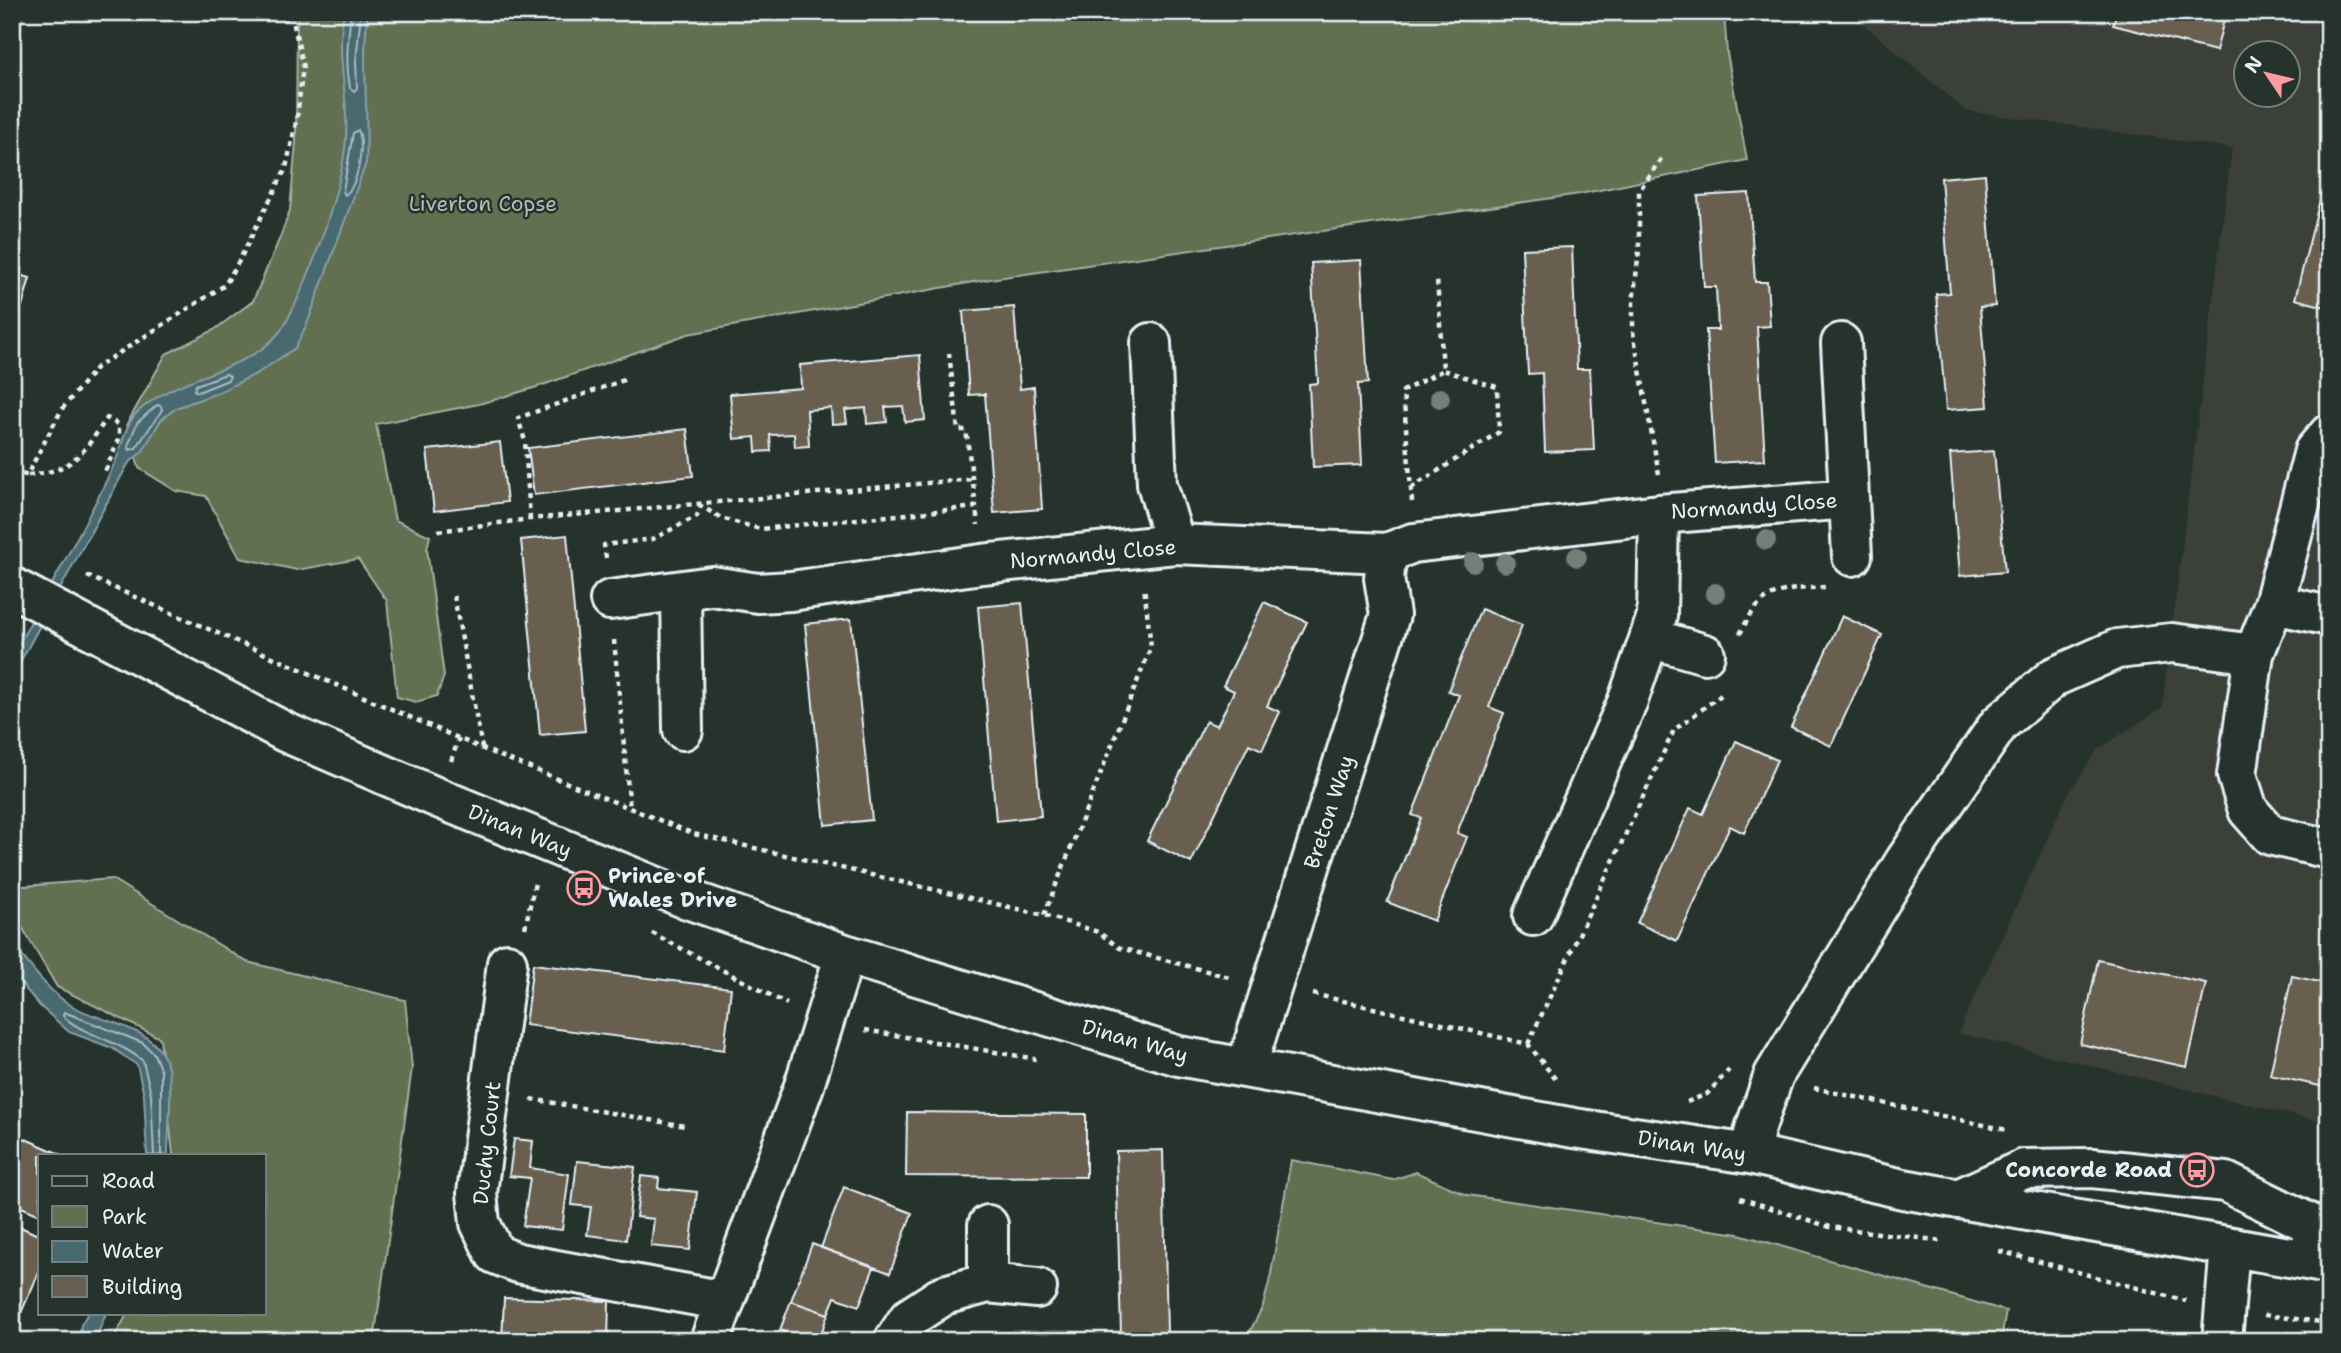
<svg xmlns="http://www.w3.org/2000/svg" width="2341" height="1353" font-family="'Shantell Sans',sans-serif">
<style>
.built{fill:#3a4038;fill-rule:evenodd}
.green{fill:#627051;stroke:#a5b0a4;stroke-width:2}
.water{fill:#496970;stroke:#899fa6;stroke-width:2}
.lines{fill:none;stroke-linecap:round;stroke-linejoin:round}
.shore{stroke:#a8bbc2;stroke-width:2}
.building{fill:#675f50;stroke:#e8f1f8;stroke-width:2}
.minor-casing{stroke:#e8f1f8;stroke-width:44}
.path{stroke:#e8f1f8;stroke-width:4.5;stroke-dasharray:5 5;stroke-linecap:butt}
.minor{stroke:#26332d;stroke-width:38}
.tree{fill:#737f78}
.labels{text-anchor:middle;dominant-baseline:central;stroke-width:5;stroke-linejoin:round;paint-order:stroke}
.park-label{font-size:21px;fill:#b2bdb5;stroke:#26332d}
.street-label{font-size:21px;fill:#e8f1f8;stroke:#26332d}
.poi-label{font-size:21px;font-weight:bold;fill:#e8f1f8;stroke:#26332d;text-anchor:start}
</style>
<rect width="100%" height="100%" fill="#26332d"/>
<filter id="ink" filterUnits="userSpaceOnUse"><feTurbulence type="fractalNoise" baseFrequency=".0143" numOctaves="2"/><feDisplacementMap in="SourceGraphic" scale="14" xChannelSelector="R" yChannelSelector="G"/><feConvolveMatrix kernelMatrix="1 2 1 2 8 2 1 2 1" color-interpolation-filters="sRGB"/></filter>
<g filter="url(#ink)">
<path class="built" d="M1856,12H2329V1124L1958,1033L2066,798L2097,750L2162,708L2232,148L1966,111L1856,18ZM2246,52H2288V94H2246Z"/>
<path class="green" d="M297,12H1724L1727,53L1747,160L1580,194L990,279L688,334L537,387L479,404L376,424L395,520L430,536L427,549L444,676L437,696L416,702L397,697L387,601L358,559L297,570L240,558L206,496L176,491L139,468L127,424L166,354L214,330L253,301L279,240L290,210L296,142Z
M112,879L247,962L405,1000L412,1068L374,1341H112L128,1313H264V1155H173L160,1038L57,987L12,910V887Z
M1291,1160L1393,1180L1416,1172L1467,1195L1739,1234L2006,1311L2001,1341H1245L1263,1306L1270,1279Z"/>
<path class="water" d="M344,12H368C361,63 369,112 366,163L307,324L295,348L258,373L217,393L176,408L161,420L142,452L128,464L12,677V657C46,592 86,527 116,460C122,446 124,428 134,416C174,371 256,375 285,324C309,281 343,187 346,138C349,94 335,57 344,12Z
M12,943C29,964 48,992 72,1006C104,1024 158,1026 168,1068C173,1092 168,1130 168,1155H147L144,1095L137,1065L112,1048L69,1032L40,1006L12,973Z
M88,1313H106L99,1331V1341H79L81,1325Z"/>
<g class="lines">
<path class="shore" d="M351,12C348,43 345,56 350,88L354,91L357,88L356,61L361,12
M358,130C365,144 358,186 345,195L343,191L353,133Z
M226,374L230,376L228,380L198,392L194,390L196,385Z
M157,405L161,406L162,410L136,448L130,450L128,446L137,423Z
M154,1155L151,1094L143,1061C117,1039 84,1036 63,1016L64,1012L143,1043L154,1054L161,1071V1155"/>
</g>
<path class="building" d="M12,12H23L12,56Z
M2117,12H2226L2216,51L2113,25Z
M1985,174L1995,306L1980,307L1988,407L1946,410L1936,294L1950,293L1941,178Z
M1749,193L1755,282H1767L1770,326L1757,327L1765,460L1715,463L1706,330H1718L1716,287H1704L1698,196Z
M2321,196L2329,198V308L2295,299Z
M1572,247L1577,369H1590L1594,450L1545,452L1542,373L1528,374L1522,249Z
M1361,260L1368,383L1358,384L1362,465L1313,467L1309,384L1318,383L1311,263Z
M12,273L30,278L20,313L12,311Z
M1014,307L1020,389L1034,387L1042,509L994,513L985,394L969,395L963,311Z
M920,355L925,420L905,422L903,406L885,407L887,422L867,424L866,408L845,410L847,423L832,424L831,408L807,410L809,446L795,447L794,434L770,435L771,451L756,452L755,437L734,439L730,394L801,388L800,365Z
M687,429L693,476L534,495L528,448Z
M500,442L507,502L434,511L427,450Z
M1994,451L2005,572L1960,576L1950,454Z
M567,535L585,731L540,735L521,540Z
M1264,602L1307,622L1267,706L1280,712L1262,750L1249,744L1191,863L1147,841L1206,721L1217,726L1234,691L1223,686Z
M1022,603L1041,816L996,821L978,607Z
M1481,609L1522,625L1489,707L1504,713L1457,833L1467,837L1434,921L1387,902L1421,818L1412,815L1459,695L1448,691Z
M1842,616L1882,635L1831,746L1791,727Z
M851,619L872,820L825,825L805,624Z
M1736,741L1777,760L1744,833L1730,826L1677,941L1637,923L1690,808L1703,814Z
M2098,960L2206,983L2187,1067L2080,1044Z
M533,964L731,988L724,1050L525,1025Z
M2292,976L2329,984V1088L2270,1075Z
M907,1112L1086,1114V1177L906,1176Z
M12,1133L62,1155H40V1215L12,1203Z
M514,1139L533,1141L530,1168L569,1174L562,1230L523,1226L530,1178L509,1176Z
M1163,1150L1167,1333L1121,1334L1116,1151Z
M577,1161L635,1167L626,1240L587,1235L591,1207L572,1205Z
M641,1176L659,1178L658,1188L697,1192L690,1250L651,1246L654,1219L636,1217Z
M844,1187L912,1213L890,1273L821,1248Z
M12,1223L40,1236V1270L21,1313L12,1309Z
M812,1244L874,1267L859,1306L835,1297L828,1314L791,1301Z
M504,1298L609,1301L608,1341H502Z
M791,1301L828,1314L822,1331L841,1338L840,1341H782L785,1332L780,1330Z"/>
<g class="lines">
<defs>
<path id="minor" d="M1151,343L1157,484L1175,544
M1841,343L1852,556
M2329,434L2314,451L2274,604L2254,654L2237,775L2248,810L2270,835L2329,849
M12,587L285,732L436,797L679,896L845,954L1179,1056L1574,1128L1750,1154L1903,1189L2329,1264
M681,591L683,730
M610,600L712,586L758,593L791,591L982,564L1175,544L1387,553L1413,543L1659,514L1849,499
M2274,604L2329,616
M1650,638L1705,654
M1533,916L1627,703L1657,616L1659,514
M507,963L477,1193L480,1223L495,1254L518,1263L725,1301
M1246,1068L1390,615L1384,578L1387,553
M1750,1154L1755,1129L1774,1075L1905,861L1999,724L2054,677L2117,649L2172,643L2254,654
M1958,1199L2024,1169L2092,1168L2226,1182L2309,1223L2321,1263
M988,1283V1225
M710,1341L804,1086L845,954
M894,1341L909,1318L944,1295L988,1283L1037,1288
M2222,1341L2230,1247"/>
</defs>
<use href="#minor" class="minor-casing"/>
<path class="path" d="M185,12L197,18H292
M949,353L958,430H966L976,507
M12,473L27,475L62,409L97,367L225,285L239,261L286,168L297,118L303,65L291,12
M1659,474L1633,332V303L1639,250V191L1663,156
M28,475C74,471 83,453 107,418L119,425V439L104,474
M1411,488L1499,432L1497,387L1443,370
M1412,502L1403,391L1443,370L1437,278
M530,519L525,441L518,418L624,380
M438,531L530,519L972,479
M606,558L604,545L653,539L697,516L701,506L721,518L760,529L976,507L978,525
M87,576L483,749L694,834L1044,915L1098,932L1120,948L1233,978
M454,596L482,748
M1740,634C1762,588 1780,590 1826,587
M614,640L630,810
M451,761L459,738
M1044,915L1151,647L1144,586
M525,928L535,883
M652,933L787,1004
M1313,994L1528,1044L1557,1081
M865,1030L1036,1059
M1528,1044L1674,730L1724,693
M1814,1088L2007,1130
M531,1099L685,1126
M1687,1102L1707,1094L1729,1070
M1740,1198L1830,1227L1943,1241
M1999,1251L2186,1301
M2264,1315L2329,1323"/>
<use href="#minor" class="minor"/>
</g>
<g class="tree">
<circle cx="1440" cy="398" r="10"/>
<circle cx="1766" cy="540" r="10"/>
<circle cx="1577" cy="557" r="10"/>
<circle cx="1473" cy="562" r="10"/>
<circle cx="1505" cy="563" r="10"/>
<circle cx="1715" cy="593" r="10"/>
</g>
</g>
<defs>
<symbol id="bus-ring" viewBox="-11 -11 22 22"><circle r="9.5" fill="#26332d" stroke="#ff9aa2" stroke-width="1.5"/><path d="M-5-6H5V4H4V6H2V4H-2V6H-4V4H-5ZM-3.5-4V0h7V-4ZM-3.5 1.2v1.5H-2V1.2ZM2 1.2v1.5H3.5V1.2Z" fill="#ff9aa2"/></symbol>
</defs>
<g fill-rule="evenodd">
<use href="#bus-ring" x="565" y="869" width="38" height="38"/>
<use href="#bus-ring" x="2178" y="1151" width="38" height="38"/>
</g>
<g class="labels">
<g class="park-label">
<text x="483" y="204">Liverton Copse</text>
</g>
<g class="street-label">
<text transform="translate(1754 506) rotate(-4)">Normandy Close</text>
<text transform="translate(1093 554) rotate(-5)">Normandy Close</text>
<text transform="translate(1329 812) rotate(-72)">Breton Way</text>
<text transform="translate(520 831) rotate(22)">Dinan Way</text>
<text transform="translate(1135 1041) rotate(16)">Dinan Way</text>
<text transform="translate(487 1143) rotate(-84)">Duchy Court</text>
<text transform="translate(1692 1146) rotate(9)">Dinan Way</text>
</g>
<g class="poi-label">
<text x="608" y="876">Prince of<tspan x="608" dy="24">Wales Drive</tspan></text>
<text x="2172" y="1170" text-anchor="end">Concorde Road</text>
</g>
</g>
<rect width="2341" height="1353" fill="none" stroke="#26332d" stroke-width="42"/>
<rect x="21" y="21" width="2299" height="1311" fill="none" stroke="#e8f1f8" stroke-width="2.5" filter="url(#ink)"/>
<rect x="38" y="1154" width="228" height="161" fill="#26332d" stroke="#747f7e" stroke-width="2"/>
<rect x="52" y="1176" width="35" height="10" fill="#26332d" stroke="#747f7e" stroke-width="2"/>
<text x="102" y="1188" font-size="21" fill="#e8f1f8">Road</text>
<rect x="52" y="1206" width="35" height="21" fill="#627051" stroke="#747f7e" stroke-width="2"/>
<text x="102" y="1224" font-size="21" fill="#e8f1f8">Park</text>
<rect x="52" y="1241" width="35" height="21" fill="#496970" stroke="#747f7e" stroke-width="2"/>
<text x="102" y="1258" font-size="21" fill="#e8f1f8">Water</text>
<rect x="52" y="1276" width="35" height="21" fill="#675f50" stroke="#747f7e" stroke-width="2"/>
<text x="102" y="1294" font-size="21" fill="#e8f1f8">Building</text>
<g transform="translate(2267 74) rotate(305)"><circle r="33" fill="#26332d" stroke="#747f7e" stroke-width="2"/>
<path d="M0-5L12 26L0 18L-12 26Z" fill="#ff9aa2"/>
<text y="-10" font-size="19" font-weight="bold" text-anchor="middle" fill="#e8f1f8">N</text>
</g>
</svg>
